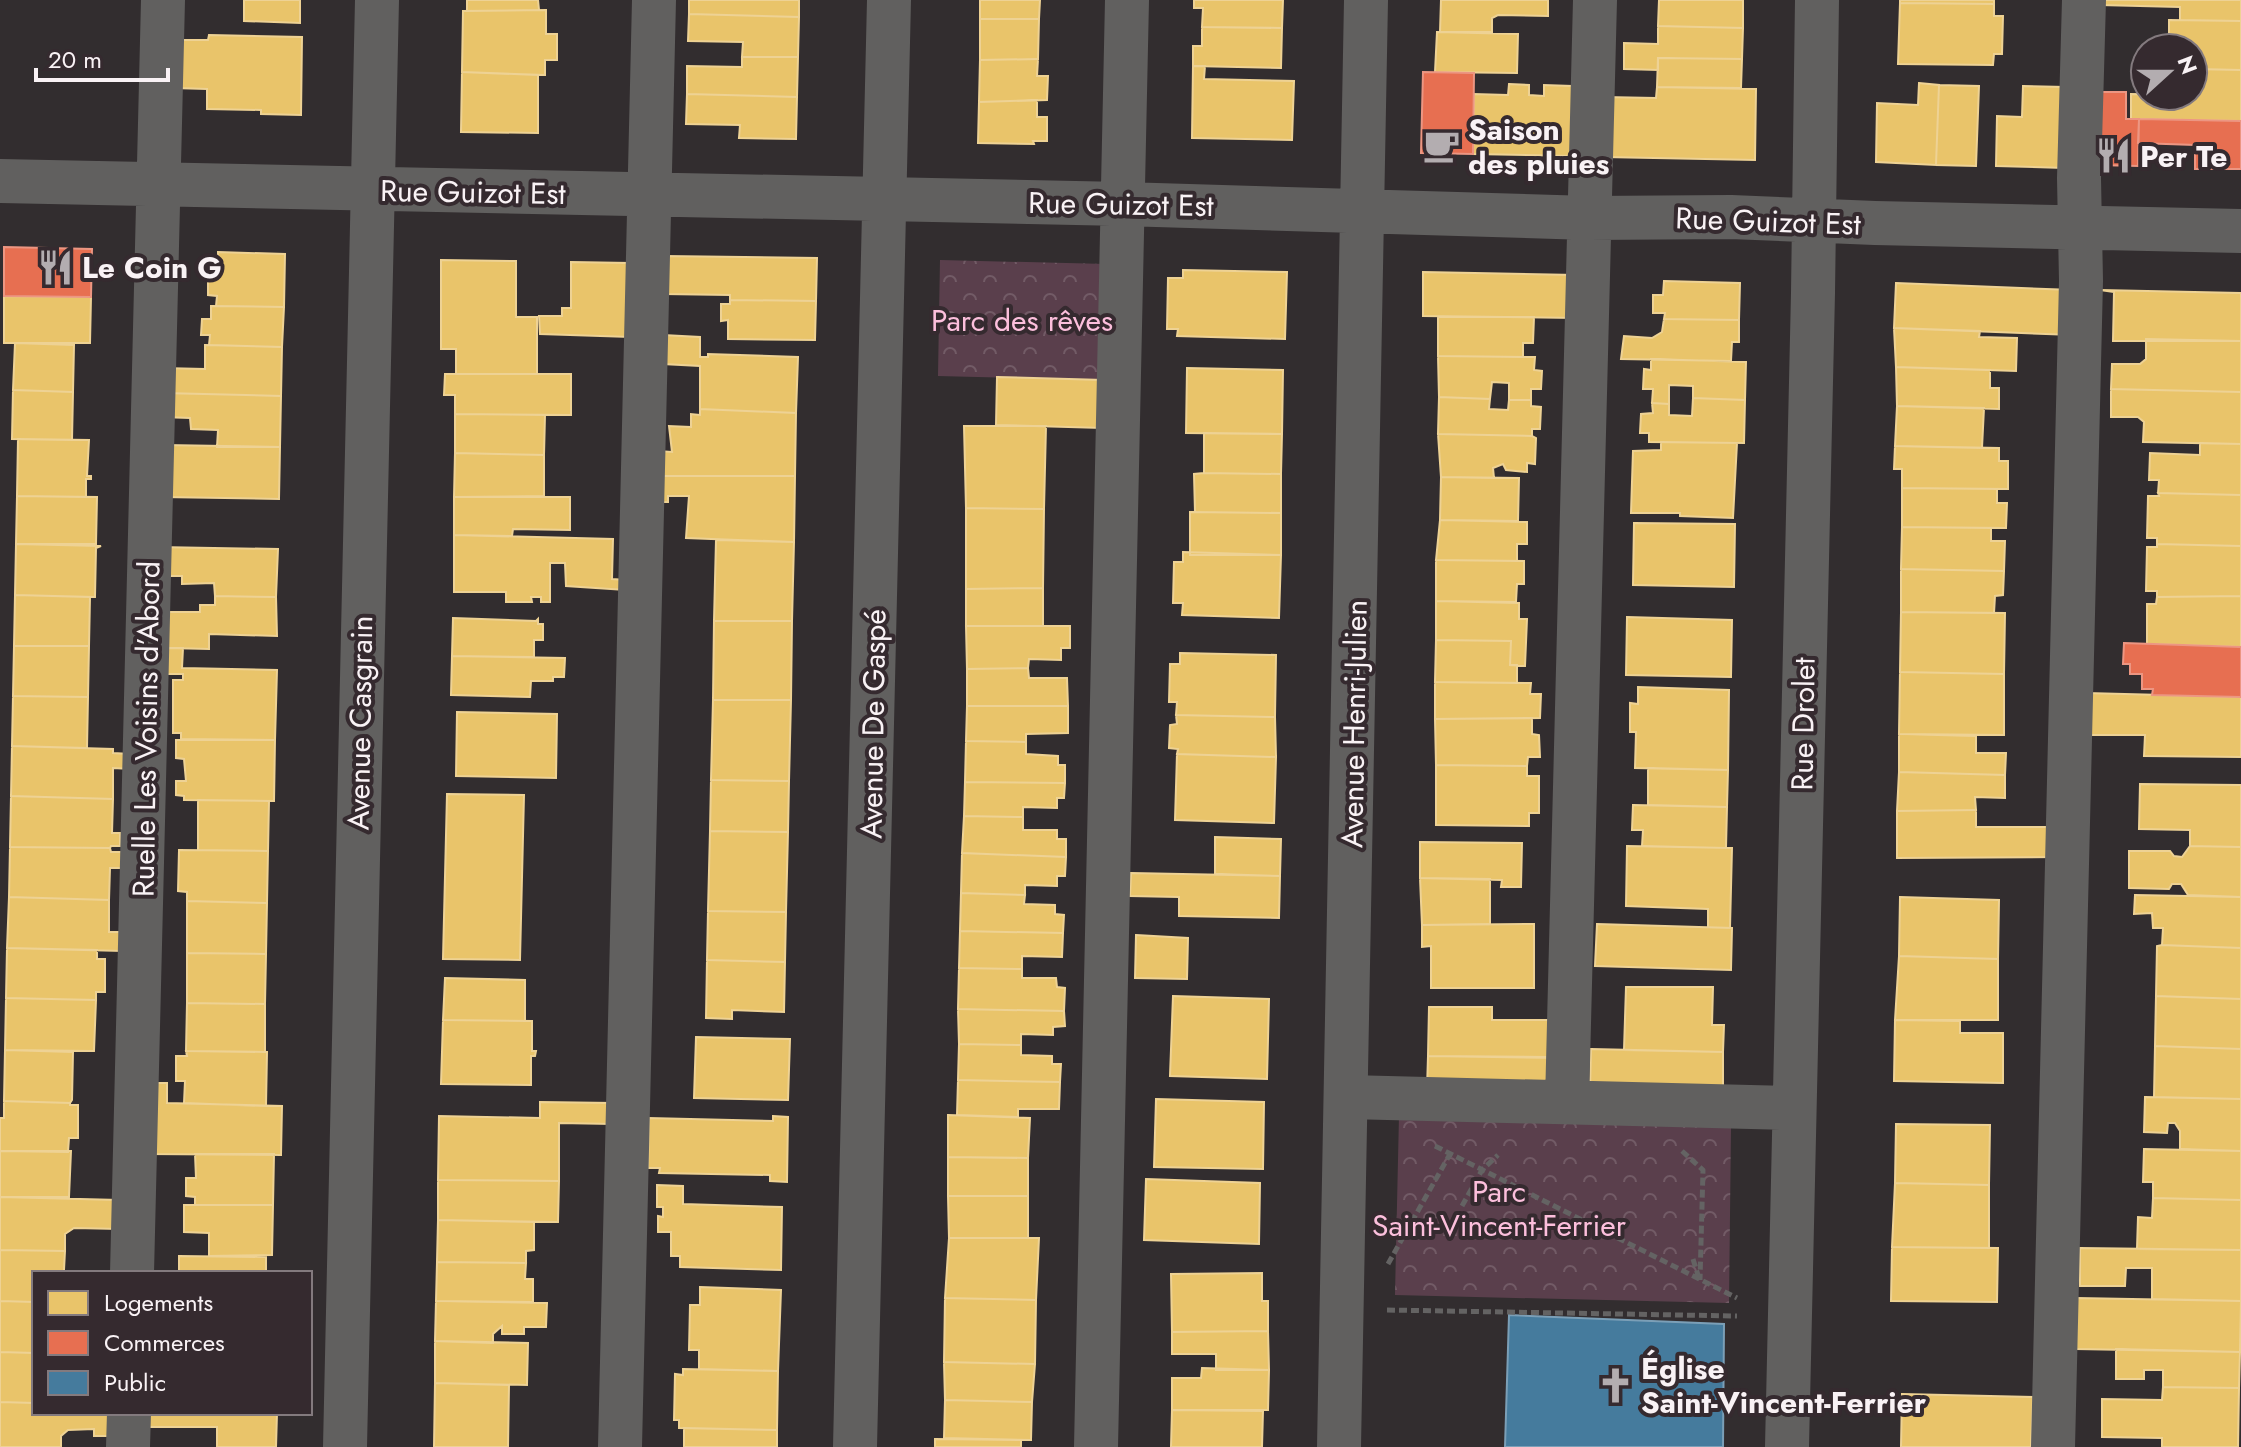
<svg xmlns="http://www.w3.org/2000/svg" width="2241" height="1447" font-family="Jost,sans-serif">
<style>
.park{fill:url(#park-crowns)}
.homes{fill:#e9c46a;stroke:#eed294;stroke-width:2}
.shops{fill:#e76f51;stroke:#ec9682;stroke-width:2}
.public{fill:#457b9d;stroke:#7b9fb7;stroke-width:2}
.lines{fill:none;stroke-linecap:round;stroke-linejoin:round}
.path{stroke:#646363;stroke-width:5;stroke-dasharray:8 4;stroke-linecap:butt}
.minor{stroke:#61605f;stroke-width:44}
.labels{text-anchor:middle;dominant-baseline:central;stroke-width:8;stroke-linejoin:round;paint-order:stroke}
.poi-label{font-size:30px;font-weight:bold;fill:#f9f2f5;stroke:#352a2f;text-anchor:start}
.street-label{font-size:30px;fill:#f9f2f5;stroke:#352a2f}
.park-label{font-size:30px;fill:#fcbfdc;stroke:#352a2f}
</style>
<defs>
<pattern id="park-crowns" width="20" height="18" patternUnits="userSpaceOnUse" patternTransform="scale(2)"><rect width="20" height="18" fill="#5a3f4c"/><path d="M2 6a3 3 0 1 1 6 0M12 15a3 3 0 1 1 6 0" fill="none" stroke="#725b66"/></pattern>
</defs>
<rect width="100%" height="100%" fill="#322d2f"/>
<path class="park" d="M940,260L1106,264L1103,380L938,376Z
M1399,1116L1731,1126L1729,1303L1395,1295Z"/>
<path class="homes" d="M244,0H300V23L244,21Z
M467,0H538L539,10L467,11Z
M689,0H799V17L689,14Z
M980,0H1040L1039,19H980Z
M1194,0H1283L1282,28L1202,27L1203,8H1194Z
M1441,0H1548V16L1498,15L1492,18V32H1440Z
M1659,0H1743V28L1658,26Z
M1900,0H1994V4L1900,3Z
M2100,0H2241V21L2180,20V7L2100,5Z
M1900,3L1994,4V16H2003L2002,54H1994L1993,65L1898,64Z
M546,10V34H557V60H545V75L462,72L463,11Z
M689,14L799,17L798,57H742L743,42L688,41Z
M980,19H1039L1038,59L980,60Z
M2169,20L2241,21V70L2193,69V48H2169Z
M1658,26L1743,28L1742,59L1658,58V70L1624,69V43L1658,44Z
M1202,27L1282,28L1281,68L1193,66V46H1202Z
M1437,32L1518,34L1517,73L1435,72Z
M209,35L302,37L301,115L261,114V110L207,109V89L174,88L182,40H208Z
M742,57H798L797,97L687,94V66L742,67Z
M1658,58L1742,59L1741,88L1657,87Z
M1038,59L1037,76H1048L1047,100L979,102L980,60Z
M1193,66H1205L1204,79L1294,81L1292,140L1192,138Z
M2197,69L2241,70V121L2131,119V94L2197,95Z
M462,72L538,75V133L461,132Z
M1919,83L1939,85L1936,165L1876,162L1877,103L1918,105Z
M1509,84L1529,85V95L1544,96V85L1572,86L1573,156L1473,154L1474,94L1508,95Z
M1939,85L1979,86L1976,166L1936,165Z
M2023,86L2065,87L2064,168L1996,166L1997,116L2022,117Z
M1657,87L1756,89L1755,160L1604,157L1605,97L1656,98Z
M687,94L797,97L796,139L739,138L740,125L686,124Z
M1037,100V117H1047V141H1033L1034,144L978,143L979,102Z
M218,252L285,254L284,307L216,306L217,296L208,295V276L218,277Z
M665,256L817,258L816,301L730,300V295L664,294Z
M441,260L516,261V317H537V374H456V349H441Z
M571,262L630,263V337L540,334L539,316H562V308H571Z
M1183,270L1287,272L1285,339L1177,336L1178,329H1167L1168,278H1183Z
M1423,272L1576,275V318L1423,316Z
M1664,281L1740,283L1739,320L1664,319L1665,313H1653V295H1663Z
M1896,283L2073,290L2072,335L1894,328Z
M2100,290L2241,293V341H2113L2114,292Z
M4,296L91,297L90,343H4Z
M730,300L816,301L815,340L728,339V320L721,321V304H730Z
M211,306L284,307L282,347L209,345L210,335H201L202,319H211Z
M1438,317H1534L1533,343H1523V357L1438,356Z
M1664,319L1739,320V342H1732L1731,361L1621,359L1624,336L1652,338L1662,332Z
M1894,328L1980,331L1979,337L2017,338L2016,371L1896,367Z
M663,335L700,337V357H708V354L798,357L796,413L700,409V366L663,364Z
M2146,339L2241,341V392L2111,389L2112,364H2140L2146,359Z
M15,343L74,345L73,392L13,390Z
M205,345L282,347L281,396L163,393V368L205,369Z
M1438,356L1535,357L1534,370L1542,371L1541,389H1531V400H1509V383L1492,382L1490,399L1439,397Z
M1651,359L1746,362L1745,400L1693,398V386L1669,385V404L1652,403L1653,389H1643L1644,369L1651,370Z
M1896,367L1990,370V388H1999V409L1897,406Z
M1187,368L1283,370L1282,434L1186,433Z
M445,374H571V415L455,414V395H444Z
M997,377L1103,380L1102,428L996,425Z
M2111,389L2241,392V444L2143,442L2144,422L2138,417H2111Z
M13,390L73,392L72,440L12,439Z
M163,393L281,396L280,447H217L218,430L191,429L190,418L162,417Z
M1439,397L1490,399L1489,409L1508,410L1509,400H1531V406L1541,407L1540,429H1532V436L1438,434Z
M1693,398L1745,400L1744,443L1649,442V433H1640L1641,414L1653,413L1652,403L1669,404V415L1692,416Z
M1897,406L1984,408L1982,448L1895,446Z
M700,409L796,413L795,476H659V451L672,452L669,426L691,427V414L700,415Z
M455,414L545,415L544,455L455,453Z
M964,426H1046L1044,509L966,508Z
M1204,433L1282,434L1281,474L1204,473Z
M1438,434L1532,436L1536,438L1535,464L1527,463V472L1506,470L1503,464L1493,468L1494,478L1441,477Z
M18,439L89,440L87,476H91V479H86V497L17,496Z
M1661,442L1737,443L1733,518L1680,516V513H1631L1633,451L1661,450Z
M2200,443L2241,444V495L2158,493L2159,480H2149L2150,453L2200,455Z
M164,445L280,447L279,499L162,497Z
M1895,446L1999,448V461H2008V489L1902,488V469H1894Z
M455,453L544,455V496L454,497Z
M1204,473L1281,474V513L1195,512L1194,474Z
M659,476H795L794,542L686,538L689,496H668V502H658Z
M1441,477L1519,478L1518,521L1440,520Z
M1902,488L1997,489V503H2007L2006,528L1902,527Z
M2158,493L2241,495V546L2157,544V538H2147L2148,496H2159Z
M17,496L97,497L96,544H16Z
M454,497H570V530L513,529L512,536L454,535Z
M966,508L1044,509L1043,588L966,589Z
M1190,512L1281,513V555H1190Z
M1440,520L1527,522V544H1517V561L1436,560Z
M1634,523L1735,524L1734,587L1633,585Z
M1902,527L1991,528V541H2005L2004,571L1901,569Z
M454,535L613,539L612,579L626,580L625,590L566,586L565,563H550V602H541V597H531L532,602H506V592H454Z
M716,540L794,542L792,621H714Z
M16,544L101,546L96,548L95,597L15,595Z
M2157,544L2241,546V596L2157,597V591H2146L2147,547H2157Z
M157,547L278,549L276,597L215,596L214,583L182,584V576H157Z
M1183,552L1281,555L1279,618L1182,615L1183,603H1173L1174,562H1183Z
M1436,560L1524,561V584H1517L1516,602L1436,601Z
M1901,569L2004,571L2003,595L1995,596L1994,613L1901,612Z
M1043,588V626H966V589Z
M15,595L90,597L89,646H14Z
M215,596L276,597L277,636L209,634V649L168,648V612H200V605H215Z
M2241,596V647L2147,644V604H2156L2157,597Z
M1436,601L1519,603V619H1527L1525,666L1510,665L1511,641L1436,640Z
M1901,612L2005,613L2004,674L1900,672Z
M1627,617L1732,620L1731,677L1626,675Z
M453,618L536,621L538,619V624H543V640H534V657L452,656Z
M714,621H792L791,700H713Z
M966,626H1070V648H1061V660L1029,659L1028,668L967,669Z
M1436,640L1511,641L1510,665H1517V683L1435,682Z
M14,646H89L88,697L13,696Z
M168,648H183L182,668L277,670L275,740L181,739V733H173V680H183V674H155Z
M1180,653L1276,655L1275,717L1176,715L1177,702H1169L1170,664H1180Z
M452,656L565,658L564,677H553V681H531L530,697L451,695Z
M1028,668L1029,678H1067L1068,706H967V669Z
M1900,672L2004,674V735L1899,734Z
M1435,682L1531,683L1530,694H1541L1540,718L1435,719Z
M1638,687L1729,690L1728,770L1635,768L1636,732H1630V703L1638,704Z
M2086,693L2241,697V757L2144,756L2145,735H2085Z
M13,696L88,697L87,748L12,746Z
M713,700H791L789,781L711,780Z
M967,706H1068V733L1026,734V742L966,741Z
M457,712L557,714L556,778L456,776Z
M1176,715L1275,717L1276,757L1177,754L1178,749L1169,748L1170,725L1177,724Z
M1532,718V734L1539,735L1540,757H1528L1527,766L1436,765L1435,719Z
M1899,734L1976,736V753H2006L2005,775L1899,772Z
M176,740H275L274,801L184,800V796L176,795V781H186L184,759L176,758Z
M966,741L1026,742V754L1058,756V765H1065V783L965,782Z
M12,746L113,749V753L130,754V769L113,768V799L11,796Z
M1177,754L1276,757L1274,823L1175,820Z
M1436,765L1527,766V776H1539V813H1529V826L1436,825Z
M1648,768L1728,770L1727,807L1648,805Z
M1899,772L2005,775V798L1975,797L1976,810L1897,811Z
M711,780L789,781L788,832L710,831Z
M965,782L1065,783L1064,798H1057V808L1023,807V817L964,816Z
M2140,784L2241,785V847L2190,846V830L2139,829Z
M447,794L524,795L520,960L443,959Z
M11,796L113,799L112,833H120V846H111L110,848L10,847Z
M198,800L269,801L268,851L198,850Z
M1633,805L1727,807L1726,848L1642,846L1643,830H1632Z
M1976,810V827H2058V857L1897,858V811Z
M964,816L1023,817V830H1057V839H1066V857L962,853Z
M710,831L788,832L786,912L708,911Z
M1215,837L1281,839L1280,876L1215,874Z
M1420,842L1522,843L1521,887H1501L1502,880L1420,878Z
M1627,846L1732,848L1730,928H1708V909L1626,906Z
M2190,846L2241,847V897L2188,895L2181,884H2172L2169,889L2129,888V851H2170L2174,856L2182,857Z
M10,847L110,848L111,852H127V868H110L109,900L9,897Z
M179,850L268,851L267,903L187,901V892L178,891Z
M962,853L1066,857L1065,876H1057V886L1025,885V895L961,893Z
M1131,873L1280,876L1279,918L1179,916V897L1130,896Z
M1420,878L1490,879V924L1422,925Z
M961,893L1025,895L1024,904L1055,905V914L1064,915L1063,933L960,931Z
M2135,895L2241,897V948L2162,945L2163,928H2153L2152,913L2134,914Z
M9,897L109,900V932H123L122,951L7,948Z
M1900,897L1999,900L1998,959L1899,956Z
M187,901L267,903L266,954L187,953Z
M708,911L786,912L785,962L707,960Z
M1534,924V988H1431V946L1422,947V925Z
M1597,924L1732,928L1731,970L1595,966Z
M960,931L1063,933L1062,957L1022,956V969L959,968Z
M1136,935L1188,938L1187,979L1135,978Z
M2162,945L2241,948V999L2156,996L2157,946Z
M7,948L97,950V959H105V992H96V1000L6,998Z
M187,953L266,954L265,1004L187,1003Z
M1899,956L1998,959V1020H1895Z
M707,960L785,962L784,1012L732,1010V1019L706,1018Z
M959,968L1022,969V978H1056L1057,987L1065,988L1064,1011L958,1009Z
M445,978L525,980V1021L443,1020Z
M1626,987H1713L1712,1025H1724L1723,1052L1624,1050Z
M1173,996L1269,999L1267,1079L1170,1076Z
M2156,996L2241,999V1049L2155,1046Z
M6,998L96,1000L94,1051L5,1050Z
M187,1003L265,1004V1052L186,1051Z
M1429,1007H1492V1020H1549V1057L1428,1056Z
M958,1009L1064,1011L1065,1026L1053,1027V1035L1021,1034V1045L959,1044Z
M443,1020L532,1021V1051H536L535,1056H531V1085L441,1084Z
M1895,1020L1960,1021V1033H2003V1083L1894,1081Z
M696,1037L790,1039L788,1100L694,1098Z
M959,1044L1021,1045V1055L1052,1056V1064H1061L1060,1082L958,1080Z
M2155,1046L2241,1049V1099L2154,1097Z
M1591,1049L1723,1052V1091L1590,1089Z
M5,1050L73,1052L72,1100L70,1103L4,1101Z
M186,1051L267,1052L266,1106L184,1103L185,1081H176V1056H187Z
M1428,1056L1564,1058L1563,1091L1427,1089Z
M958,1080L1060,1082L1059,1109H1018V1117L957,1115Z
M147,1083H167V1103L282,1106L281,1155L146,1154Z
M2145,1097L2241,1099V1151L2180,1149V1131L2175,1123H2168L2167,1133L2144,1132Z
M1156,1099L1264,1102L1263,1169L1154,1167Z
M4,1101L70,1103V1105H78V1138H69L68,1152L0,1151V1118H4Z
M540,1102L613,1103L612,1124L559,1123V1181L438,1180L439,1116L540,1118Z
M948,1115L1030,1118L1028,1158L948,1157Z
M773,1116L788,1117L787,1182L770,1181V1175L659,1173L660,1168H648L649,1118L773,1121Z
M1896,1124L1990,1125L1989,1185L1895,1183Z
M2144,1149L2241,1151V1200L2153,1198V1182H2143Z
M0,1151H71L69,1197H0Z
M195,1154H274L273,1205H195V1197L186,1196V1178H196Z
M948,1157L1028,1158V1196H948Z
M1146,1179L1260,1183L1259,1244L1144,1240Z
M438,1180L559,1181L558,1222L438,1220Z
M1895,1183L1989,1185V1248L1892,1247Z
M657,1185L683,1186V1204L782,1207L781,1270L680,1267V1256H671V1232H658V1216L663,1217V1207H657Z
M948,1196H1028V1238H949Z
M0,1197L119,1200V1229L74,1228L65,1234V1251L0,1250Z
M2153,1198L2241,1200V1250L2137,1249L2138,1217L2152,1218Z
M184,1205H273L272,1255L209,1256V1233L184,1232Z
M438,1220L534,1222V1250L526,1251V1263L437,1262Z
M949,1238H1039L1036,1300L945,1298Z
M1892,1247L1998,1248L1997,1302L1891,1301Z
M2080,1248L2241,1250V1301L2152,1299V1268H2126L2125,1286H2080Z
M0,1250L65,1251L64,1270L68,1273H34V1302L0,1301Z
M179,1256L266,1257V1273H179Z
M437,1262L526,1263L525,1279H533V1302L436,1301Z
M1262,1273V1301H1268V1331L1172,1332L1171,1274Z
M700,1287L781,1290L778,1371L699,1369V1350H689L690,1305H700Z
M945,1298L1036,1300L1035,1364L944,1362Z
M2077,1298L2241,1301L2240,1352L2076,1349Z
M0,1301L34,1302V1353L0,1352Z
M436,1301L547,1303L546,1327H524V1334H502V1326L493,1334V1343L435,1341Z
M1268,1331L1269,1370H1216V1354H1172V1332Z
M435,1341L528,1343L527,1385L435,1383Z
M2116,1349L2240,1352L2239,1388L2163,1387V1370H2144V1379H2116Z
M0,1352L34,1353V1403L0,1402Z
M944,1362L1035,1364L1032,1402L945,1400Z
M1202,1368L1269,1370L1268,1410H1172V1378H1201Z
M683,1369L778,1371L777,1430L679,1428V1420H674L675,1374L683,1375Z
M435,1383L509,1385L508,1447H434Z
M2163,1387L2239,1388L2238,1447H2162V1438L2102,1437V1399L2162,1400Z
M1902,1394L2033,1397L2031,1447H1901Z
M945,1400L1032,1402L1031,1440L944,1438Z
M0,1402L34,1403V1413H114L113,1436H94V1429L68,1430L61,1436V1447H0Z
M1172,1410L1263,1411L1262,1447H1171Z
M149,1413H277L276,1447H217V1427H149Z
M684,1428L777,1430V1447H684Z
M935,1439L1021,1440V1447H935Z"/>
<path class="shops" d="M1423,72L1474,73L1473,154L1421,153Z
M2097,92H2126V119H2139L2138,166L2096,165Z
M2139,119L2241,121V169H2195V145L2138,143Z
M4,247L92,249L91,297L4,296Z
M2124,643L2241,647V697L2152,695L2153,689H2142V674H2130V664H2123Z"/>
<path class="public" d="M1509,1315L1724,1324L1723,1447H1505Z"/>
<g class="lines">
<path class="path" d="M1435,1146L1737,1298
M1682,1151L1703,1170L1700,1280
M1462,1206L1482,1170L1498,1155
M1693,1259L1698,1275
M1388,1264L1450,1154
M1387,1310L1737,1316"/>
<path class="minor" d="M0,181L1123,204L1589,218L1731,217L1875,223L2241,231
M1348,1097L1794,1108
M1567,1102L1595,0
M132,1273L163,0
M128,1447L129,1413
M345,1447L377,0
M620,1447L654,0
M855,1447L889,0
M1096,1447L1127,0
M1339,1447L1366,0
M1787,1447L1813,293L1817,0
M2053,1447L2081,281L2079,178L2084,0"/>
</g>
<defs>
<symbol id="cafe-bare" viewBox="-9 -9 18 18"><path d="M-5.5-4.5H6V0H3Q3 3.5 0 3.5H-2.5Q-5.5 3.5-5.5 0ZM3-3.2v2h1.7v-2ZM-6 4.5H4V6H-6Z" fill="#b3adb0" stroke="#352a2f" stroke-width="2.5" paint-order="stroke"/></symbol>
<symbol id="restaurant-bare" viewBox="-9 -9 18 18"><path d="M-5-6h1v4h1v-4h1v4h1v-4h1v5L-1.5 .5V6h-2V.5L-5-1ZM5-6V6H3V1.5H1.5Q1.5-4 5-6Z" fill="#b3adb0" stroke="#352a2f" stroke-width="2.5" paint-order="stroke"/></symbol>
<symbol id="church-bare" viewBox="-9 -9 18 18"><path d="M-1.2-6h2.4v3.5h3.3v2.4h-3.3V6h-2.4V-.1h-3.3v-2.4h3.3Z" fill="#b3adb0" stroke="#352a2f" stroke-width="2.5" paint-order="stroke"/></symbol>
</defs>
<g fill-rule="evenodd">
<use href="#cafe-bare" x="1416" y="120" width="51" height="51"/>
<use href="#restaurant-bare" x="2088" y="130" width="51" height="51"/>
<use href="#restaurant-bare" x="30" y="242" width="51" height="51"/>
<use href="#church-bare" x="1590" y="1360" width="51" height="51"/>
</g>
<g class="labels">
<g class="poi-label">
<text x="1468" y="129">Saison<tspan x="1468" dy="34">des pluies</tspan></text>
<text x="2140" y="156">Per Te</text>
<text x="82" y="267">Le Coin G</text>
<text x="1641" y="1368">Église<tspan x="1641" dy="34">Saint-Vincent-Ferrier</tspan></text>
</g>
<g class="street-label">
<text transform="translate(473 192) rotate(1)">Rue Guizot Est</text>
<text transform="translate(1121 204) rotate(1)">Rue Guizot Est</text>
<text transform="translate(1768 221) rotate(2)">Rue Guizot Est</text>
<text transform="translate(360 723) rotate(-89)">Avenue Casgrain</text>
<text transform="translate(873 724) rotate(-89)">Avenue De Gaspé</text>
<text transform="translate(1354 724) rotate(-89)">Avenue Henri-Julien</text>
<text transform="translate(1803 724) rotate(-89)">Rue Drolet</text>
<text transform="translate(146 729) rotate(-89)">Ruelle Les Voisins d’Abord</text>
</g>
<g class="park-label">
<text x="1022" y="320">Parc des rêves</text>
<text x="1499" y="1191">Parc<tspan x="1499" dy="34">Saint-Vincent-Ferrier</tspan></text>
</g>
</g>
<rect x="32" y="1271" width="280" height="144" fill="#352a2f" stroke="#837a7e" stroke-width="2"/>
<rect x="48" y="1291" width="40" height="24" fill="#e9c46a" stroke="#837a7e" stroke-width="2"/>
<text x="104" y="1311" font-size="24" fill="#f9f2f5">Logements</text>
<rect x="48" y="1331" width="40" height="24" fill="#e76f51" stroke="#837a7e" stroke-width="2"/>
<text x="104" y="1351" font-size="24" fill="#f9f2f5">Commerces</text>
<rect x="48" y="1371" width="40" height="24" fill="#457b9d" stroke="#837a7e" stroke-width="2"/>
<text x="104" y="1391" font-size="24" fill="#f9f2f5">Public</text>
<g transform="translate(2169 72) rotate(69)"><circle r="38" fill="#352a2f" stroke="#837a7e" stroke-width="2"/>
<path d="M0-6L14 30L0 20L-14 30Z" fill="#b3adb0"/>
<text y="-12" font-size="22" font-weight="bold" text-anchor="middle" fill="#f9f2f5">N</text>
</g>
<path d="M36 68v12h132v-12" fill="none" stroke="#f9f2f5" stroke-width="4"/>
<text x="48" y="68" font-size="24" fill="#f9f2f5" stroke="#352a2f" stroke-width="6" paint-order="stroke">20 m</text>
</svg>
